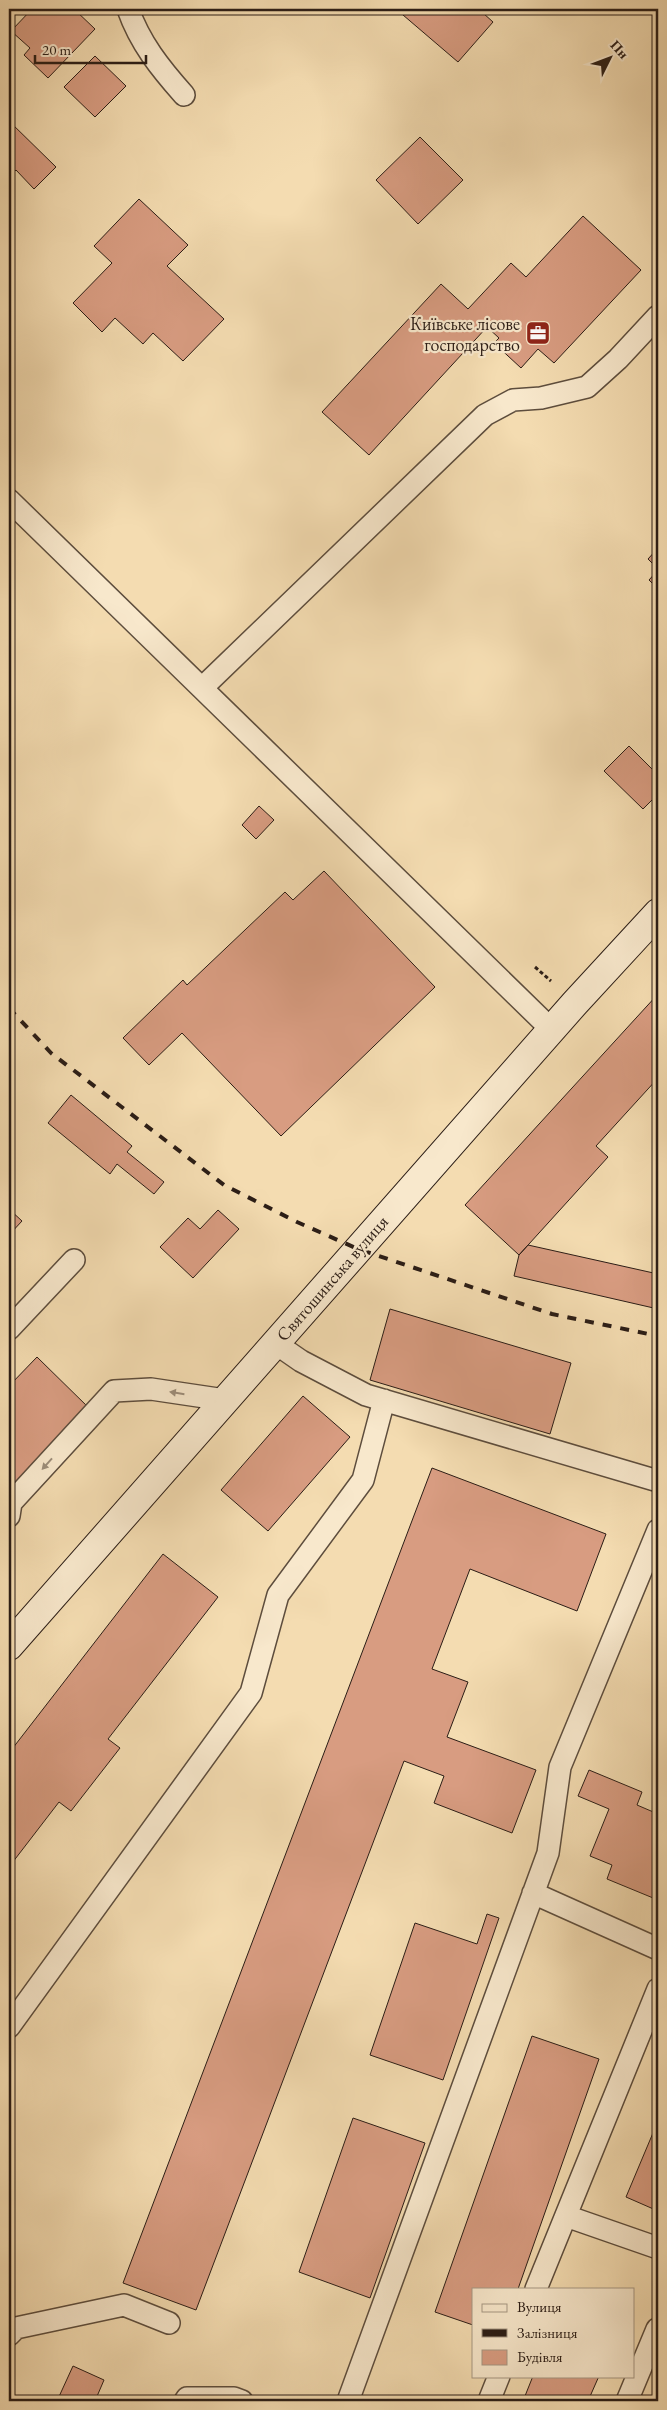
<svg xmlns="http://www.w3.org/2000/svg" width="667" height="2410" font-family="'EB Garamond',serif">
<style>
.building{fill:#d89c81;stroke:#2b1d16}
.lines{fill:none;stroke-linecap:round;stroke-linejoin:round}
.service-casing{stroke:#5d4d3d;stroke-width:24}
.secondary-casing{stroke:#2b1d16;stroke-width:30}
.path{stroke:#2b1d16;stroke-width:3;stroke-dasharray:4 2.5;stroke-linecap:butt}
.service{stroke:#f8e8cc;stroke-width:21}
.secondary{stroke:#f8e8cc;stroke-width:28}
.rail{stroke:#2b1d16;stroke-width:4;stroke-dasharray:9 9;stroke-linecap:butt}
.oneway{fill:#9c8d7a}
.labels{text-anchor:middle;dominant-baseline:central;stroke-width:4.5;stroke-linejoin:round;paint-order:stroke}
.poi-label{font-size:18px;fill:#2b1d16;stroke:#f8e8cc;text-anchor:end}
.street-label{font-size:18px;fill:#2b1d16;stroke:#f8e8cc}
</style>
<rect width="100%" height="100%" fill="#f4dcb1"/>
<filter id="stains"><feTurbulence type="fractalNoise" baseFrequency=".004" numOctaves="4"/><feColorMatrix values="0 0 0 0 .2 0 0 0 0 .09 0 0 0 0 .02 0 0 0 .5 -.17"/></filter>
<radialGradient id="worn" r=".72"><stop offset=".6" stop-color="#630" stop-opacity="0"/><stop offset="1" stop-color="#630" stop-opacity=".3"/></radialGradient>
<path class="building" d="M32,9H63L66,11L68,9H74L95,29L48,78L24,55L30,48L11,31Z
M396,9H487L483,13L493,22L458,62Z
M95,56L126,86L95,117L64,87Z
M9,121L56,167L34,189L16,170L9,177Z
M420,137L463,180L418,224L376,180Z
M139,199L188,245L167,266L224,319L183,361L153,333L143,344L115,318L102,332L73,303L112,263L94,246Z
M583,216L641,270L554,363L538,349L521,368L494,343L499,338L487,327L369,455L322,412L441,284L468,309L511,263L526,277Z
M658,548V569L648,559Z
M658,570V589L649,580Z
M629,746L658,775V794L643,809L604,771Z
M259,806L274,820L256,839L242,825Z
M324,871L435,987L281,1136L182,1033L149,1065L123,1038L183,980L187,985L285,892L293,900Z
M658,994V1078L596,1146L608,1157L519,1255L465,1205Z
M71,1095L132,1146L127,1152L164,1182L154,1194L117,1164L110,1174L48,1123Z
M9,1209L22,1221L9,1235Z
M218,1210L239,1229L193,1278L160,1247L188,1218L200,1229Z
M528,1245L658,1274V1309L514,1276L519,1255Z
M390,1309L571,1363L550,1434L370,1380Z
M37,1357L90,1409L9,1492V1386Z
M303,1396L350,1437L268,1531L221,1490Z
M432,1468L606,1534L577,1611L470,1569L432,1669L468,1682L447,1737L536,1770L512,1833L434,1803L444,1776L404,1761L196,2310L123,2283Z
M163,1554L218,1597L108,1739L120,1748L71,1811L59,1802L9,1867V1753Z
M589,1770L642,1792L637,1805L658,1814V1900L607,1879L612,1865L590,1856L609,1809L578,1796Z
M487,1914L499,1918L443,2080L370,2055L415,1923L477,1944Z
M532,2036L599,2059L518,2289H473V2325L435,2312Z
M353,2118L425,2143L370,2298L299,2272Z
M658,2121V2211L626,2197Z
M73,2366L104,2380L95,2401H57Z
M533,2376H599L588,2401H523Z"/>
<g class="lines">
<defs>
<path id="service" d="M128,9C140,43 160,68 184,95
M9,500L552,1030
M202,688L485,415L513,400L541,398L587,387L618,359L658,316
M9,1329L74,1260
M275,1343L301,1361L366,1395L658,1481
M9,1516L11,1503L114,1391L151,1389L225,1400
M533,1893L658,1949
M9,2027L251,1693L278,1595L363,1480L384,1400
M566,2216L658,2248
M536,2289L658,1989
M9,2335L16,2328L124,2305L169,2323
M185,2401L187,2398H234L242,2401
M348,2401L548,1853L560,1767L658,1530
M489,2401L499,2376
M627,2401L657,2329"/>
<path id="secondary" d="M9,1646L575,1003L658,913"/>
</defs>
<use href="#service" class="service-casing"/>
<use href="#secondary" class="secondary-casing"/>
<path class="path" d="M535,967L551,981"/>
<use href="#service" class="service"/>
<use href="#secondary" class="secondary"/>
<path class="rail" d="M9,1008L51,1053L224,1185L297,1222L358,1249L552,1314L658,1336"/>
</g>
<defs><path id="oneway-solid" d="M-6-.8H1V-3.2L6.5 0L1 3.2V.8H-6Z" transform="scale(1.25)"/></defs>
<g class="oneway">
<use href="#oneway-solid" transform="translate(177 1393) rotate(-171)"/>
<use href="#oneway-solid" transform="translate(47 1464) rotate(132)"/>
</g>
<defs>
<symbol id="office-square" viewBox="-11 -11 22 22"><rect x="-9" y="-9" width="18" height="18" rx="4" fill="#8f2418" stroke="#f8e8cc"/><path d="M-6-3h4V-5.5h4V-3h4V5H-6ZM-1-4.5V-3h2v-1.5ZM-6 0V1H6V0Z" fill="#fff"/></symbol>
</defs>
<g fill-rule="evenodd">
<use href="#office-square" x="524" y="319" width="28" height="28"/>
</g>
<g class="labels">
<g class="poi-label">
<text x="520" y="323">Київське лісове<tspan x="520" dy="21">господарство</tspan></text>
</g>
<g class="street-label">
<text transform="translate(332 1278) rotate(-49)">Святошинська вулиця</text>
</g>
</g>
<rect width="667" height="2410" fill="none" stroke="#f4dcb1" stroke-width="30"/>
<rect x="10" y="10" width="647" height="2390" fill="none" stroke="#2b1d16" stroke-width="2.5"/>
<rect x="15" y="15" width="637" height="2380" fill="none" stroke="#2b1d16"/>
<rect x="472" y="2288" width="162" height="90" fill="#f8e8cc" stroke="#a69783"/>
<rect x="482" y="2304" width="25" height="8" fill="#f8e8cc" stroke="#a69783"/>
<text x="517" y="2312" font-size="15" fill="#2b1d16">Вулиця</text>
<rect x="482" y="2329" width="25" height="8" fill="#2b1d16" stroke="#a69783"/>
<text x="517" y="2338" font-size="15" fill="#2b1d16">Залізниця</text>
<rect x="482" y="2350" width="25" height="15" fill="#d89c81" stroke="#a69783"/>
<text x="517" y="2362" font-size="15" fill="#2b1d16">Будівля</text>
<g transform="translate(610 58) rotate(48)" stroke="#f8e8cc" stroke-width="4" paint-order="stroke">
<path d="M0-4L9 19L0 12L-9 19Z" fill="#2b1d16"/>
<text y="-8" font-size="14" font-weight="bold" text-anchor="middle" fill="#2b1d16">Пн</text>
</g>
<path d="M35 55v8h111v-8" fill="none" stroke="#2b1d16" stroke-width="2.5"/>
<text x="42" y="55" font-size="15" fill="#2b1d16" stroke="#f8e8cc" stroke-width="4" paint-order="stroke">20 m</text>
<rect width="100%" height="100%" filter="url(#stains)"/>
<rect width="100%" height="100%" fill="url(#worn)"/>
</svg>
